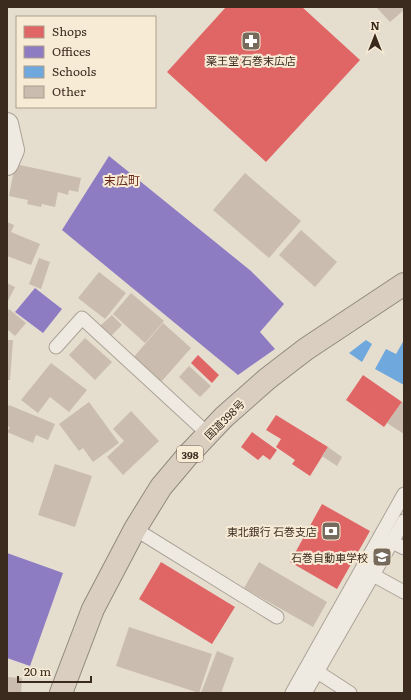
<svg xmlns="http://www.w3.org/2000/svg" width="411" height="700" font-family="Literata,'Noto Sans JP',serif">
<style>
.shops{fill:#e06666}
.offices{fill:#8e7cc3}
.schools{fill:#6fa8dc}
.building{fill:#cabcaf}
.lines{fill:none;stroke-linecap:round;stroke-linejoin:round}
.lane-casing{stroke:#aba397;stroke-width:15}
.street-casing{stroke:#aba397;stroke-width:24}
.highway-casing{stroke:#90897f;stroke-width:24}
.lane{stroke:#eee9e1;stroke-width:13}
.street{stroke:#eee9e1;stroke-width:22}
.highway{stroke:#d9cec0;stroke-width:22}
.labels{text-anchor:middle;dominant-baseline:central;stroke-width:4;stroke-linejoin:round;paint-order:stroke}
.shield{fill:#f7ebd5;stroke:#736556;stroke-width:1}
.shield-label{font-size:10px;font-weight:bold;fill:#3b2b1f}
.poi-label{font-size:11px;fill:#3b2b1f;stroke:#f7ebd5;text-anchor:end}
.street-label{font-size:11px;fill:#3b2b1f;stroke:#f7ebd5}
.neighbourhood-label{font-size:12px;fill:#692a1d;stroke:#f7ebd5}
</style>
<rect width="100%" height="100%" fill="#e5decf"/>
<path class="shops" d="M226,7H302L360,60L266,162L167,72Z
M198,355L219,375L212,383L191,363Z
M363,375L402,402L384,427L346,400Z
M276,415L328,447L310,476L292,464L295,460L276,447L281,439L266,430Z
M252,432L277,450L270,460L263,455L258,460L241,447Z
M322,504L370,531L337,589L290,562Z
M161,562L235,607L212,644L139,599Z"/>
<path class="offices" d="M109,156L251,271L284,304L260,332L275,349L238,375L62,230Z
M35,288L62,309L43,333L15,312Z
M7,553L63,573L30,666L7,658Z"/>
<path class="schools" d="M366,340L372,344L362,362L349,353Z
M404,340V385L375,369L386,349L396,354Z"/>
<path class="building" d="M376,7H404V10L390,22Z
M15,164L81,178L78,192L69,190L68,195L58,192L55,207L42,204L41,207L27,204L28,200L9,196Z
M245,173L301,221L269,258L213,210Z
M7,222L14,225L11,232L40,244L31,265L7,256Z
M301,230L337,262L315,287L279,255Z
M39,258L50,262L41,289L29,284Z
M99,272L126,293L105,319L78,298Z
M7,283L15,287L7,303Z
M131,293L164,321L145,343L113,314Z
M9,309L26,323L15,336L7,329V312Z
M112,315L122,325L110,337L100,326Z
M163,323L191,348L161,382L133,358Z
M85,338L112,362L95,380L69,355Z
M7,340H13L10,380H7Z
M51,363L87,390L69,412L50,397L38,413L21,400Z
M189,366L211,386L200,397L179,377Z
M89,402L119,443L93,462L83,448L79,451L59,424Z
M402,402L404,403V434L387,423Z
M9,405L55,424L48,440L36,435L33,443L7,432L10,427L7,426V409Z
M131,411L159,441L123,475L107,457L124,441L113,429Z
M328,447L342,457L337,466L322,456Z
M55,464L92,476L75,527L38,515Z
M259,562L327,602L313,627L244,588Z
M129,627L212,654L199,693L116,666Z
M217,651L234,658L221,693H201Z
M7,677L22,678L21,693H7Z"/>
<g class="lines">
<defs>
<path id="lane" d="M56,347L82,318L208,434
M135,529L277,617
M392,542L404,548
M373,575L404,592
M310,667L350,693
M292,693L404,494
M305,693L404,521"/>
<path id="street" d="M7,124L13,150L7,164"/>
<path id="highway" d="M61,693L93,609L135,529L161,487L188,455L224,417L267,379L306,349L404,284"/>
</defs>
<use href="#lane" class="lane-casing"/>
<use href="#street" class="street-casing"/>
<use href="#highway" class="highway-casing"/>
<use href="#lane" class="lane"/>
<use href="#street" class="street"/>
<use href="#highway" class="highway"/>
</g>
<defs>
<symbol id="pharmacy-square" viewBox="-11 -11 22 22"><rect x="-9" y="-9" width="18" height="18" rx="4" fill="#766a5d" stroke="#f7ebd5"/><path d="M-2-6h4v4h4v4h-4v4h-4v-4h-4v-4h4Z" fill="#fff"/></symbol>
<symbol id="bank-square" viewBox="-11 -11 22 22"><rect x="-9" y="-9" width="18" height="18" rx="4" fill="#766a5d" stroke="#f7ebd5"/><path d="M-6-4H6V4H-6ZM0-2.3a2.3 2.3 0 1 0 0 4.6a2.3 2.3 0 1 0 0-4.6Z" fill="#fff"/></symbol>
<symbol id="school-square" viewBox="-11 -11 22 22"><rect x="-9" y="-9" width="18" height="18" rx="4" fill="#766a5d" stroke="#f7ebd5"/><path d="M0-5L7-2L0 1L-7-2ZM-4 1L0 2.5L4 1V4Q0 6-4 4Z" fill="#fff"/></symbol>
</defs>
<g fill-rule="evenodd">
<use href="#pharmacy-square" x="240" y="30" width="22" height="22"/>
<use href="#bank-square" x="320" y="520" width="22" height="22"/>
<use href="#school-square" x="371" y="546" width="22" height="22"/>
</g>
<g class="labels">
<rect class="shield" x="177" y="446" width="26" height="16" rx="3"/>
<g class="shield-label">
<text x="190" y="454">398</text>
</g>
<g class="poi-label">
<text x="251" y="60" text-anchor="middle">薬王堂 石巻末広店</text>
<text x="317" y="531">東北銀行 石巻支店</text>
<text x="368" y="557">石巻自動車学校</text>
</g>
<g class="street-label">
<text transform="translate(224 419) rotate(-45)">国道398号</text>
</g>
<g class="neighbourhood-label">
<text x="122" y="180">末広町</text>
</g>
</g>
<rect width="411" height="700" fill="none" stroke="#3b2b1f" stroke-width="16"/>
<rect x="16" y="16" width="140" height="92" fill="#f7ebd5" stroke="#ac9e8c"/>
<rect x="24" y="26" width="20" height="12" fill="#e06666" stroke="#ac9e8c"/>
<text x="52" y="36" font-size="12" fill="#3b2b1f">Shops</text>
<rect x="24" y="46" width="20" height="12" fill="#8e7cc3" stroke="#ac9e8c"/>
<text x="52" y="56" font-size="12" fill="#3b2b1f">Offices</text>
<rect x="24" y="66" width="20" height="12" fill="#6fa8dc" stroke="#ac9e8c"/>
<text x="52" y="76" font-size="12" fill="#3b2b1f">Schools</text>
<rect x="24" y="86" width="20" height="12" fill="#cabcaf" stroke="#ac9e8c"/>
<text x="52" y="96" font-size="12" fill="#3b2b1f">Other</text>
<g transform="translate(375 36)" stroke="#f7ebd5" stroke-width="3" paint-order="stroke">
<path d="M0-3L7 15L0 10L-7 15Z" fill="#3b2b1f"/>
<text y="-6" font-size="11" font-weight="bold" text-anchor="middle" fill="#3b2b1f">N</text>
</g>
<path d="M18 676v6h73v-6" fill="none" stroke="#3b2b1f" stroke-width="2"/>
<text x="24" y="676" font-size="12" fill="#3b2b1f" stroke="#f7ebd5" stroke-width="3" paint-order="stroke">20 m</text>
</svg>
